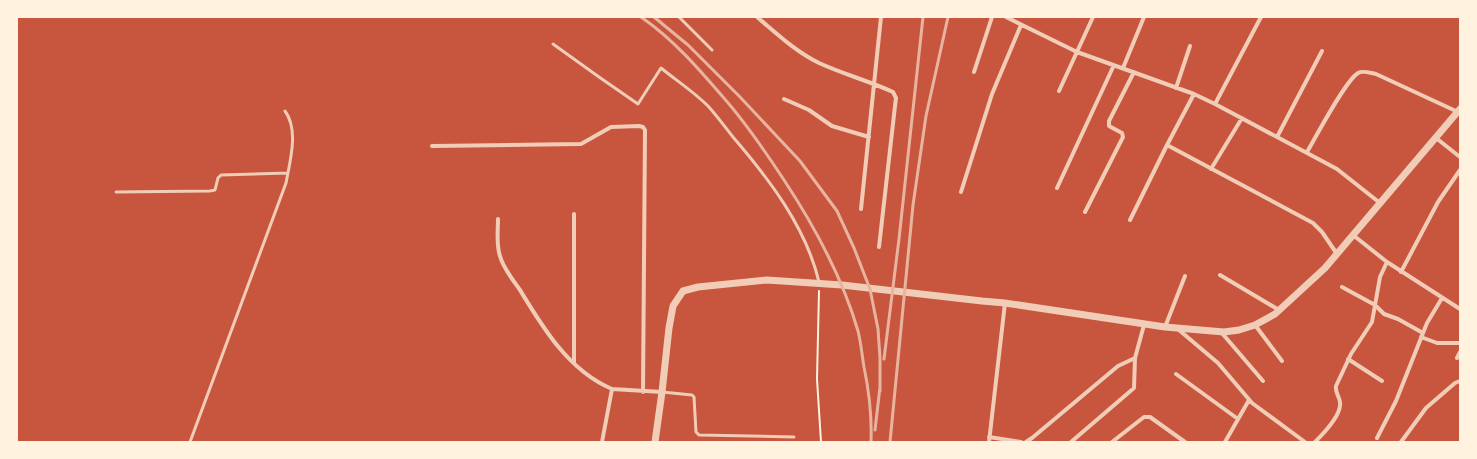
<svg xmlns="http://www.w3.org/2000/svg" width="1477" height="459" font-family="'Space Grotesk',sans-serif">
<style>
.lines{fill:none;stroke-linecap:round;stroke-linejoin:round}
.path{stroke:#fff3e0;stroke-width:2}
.service{stroke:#f1ccb7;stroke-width:3}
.minor{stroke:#f1ccb7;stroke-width:4}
.tertiary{stroke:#f1ccb7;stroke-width:7}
.rail{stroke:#e9b49f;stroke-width:3}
</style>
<rect width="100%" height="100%" fill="#c8553d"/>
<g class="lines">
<path class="path" d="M819,291L817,379L821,442"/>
<path class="service" d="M679,17L712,50
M553,44L599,77L638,104L661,68C677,81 694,92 708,106C717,116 725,127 733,137C769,179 806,227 819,282
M116,192L210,191L215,190L218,178L221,175L288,173
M662,392L692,395L694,397L696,432L699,435L794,437
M190,442L286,183C290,161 299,130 285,111"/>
<path class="minor" d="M757,17C776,33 796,52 819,63C843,74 869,81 893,92L896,98L895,106L879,247
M1006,17L1077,52L1194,94L1215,104L1337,169L1380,203
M1123,68L1144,17
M974,72L992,17
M1176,88L1190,46
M1059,91L1093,17
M784,99L809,110L832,126L869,137
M1215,104L1261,17
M1277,137L1322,51
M1436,138L1460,157
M1167,145L1313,223L1322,232L1337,254
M432,146L581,144L611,127L639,126L643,127L645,130L643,392
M1307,152C1316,137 1345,81 1358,73C1363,70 1370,73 1376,74L1458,112
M1211,169L1242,118
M1057,188L1114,65
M961,192L992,94L1021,25
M861,209L881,17
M1085,212L1123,137L1122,133L1109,126V121L1134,72
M574,214V363
M498,219C498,231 496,245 500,256C503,268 513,280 520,290C543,328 569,371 612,389L662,392
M1130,220L1167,145L1194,94
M1353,235L1387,262L1460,309
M1401,272L1438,202L1460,170
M1220,275L1279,310
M1342,287L1375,305L1384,314L1398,319L1423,333
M1255,325L1282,361
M1165,327L1185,276
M1179,330L1218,363L1252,403L1305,442
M1221,332L1263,381
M1421,337L1437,343H1460
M1457,358L1460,352
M1348,359L1382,381
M1176,374L1238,419
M989,437L1021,442
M1377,438L1396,401L1427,323L1442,298
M602,442L612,389
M989,442L1005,303
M1026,442L1032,438L1118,366L1135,358
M1071,442L1134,388L1135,358L1144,325
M1112,442L1144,417H1150L1185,442
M1225,442L1249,400
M1315,442C1323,434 1342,415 1340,402C1339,396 1335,392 1336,386L1351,354L1372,322L1380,277L1387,262
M1401,442L1426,408L1455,383L1460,381"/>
<path class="tertiary" d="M655,442L662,392L669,328L673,306L683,291L698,287L767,280L842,285L982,301L1005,303L1165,327L1224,332L1239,330L1255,325L1275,314L1325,268L1460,109"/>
<path class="rail" d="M641,17C673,39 698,68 723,97C746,123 765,151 784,180C815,227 842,276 858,331C861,343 862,355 864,367C869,391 872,417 871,442
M654,17L688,45L740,97L800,161L837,211L854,248L870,289L878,329L880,358V391
M884,359L899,239L923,17
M875,430L880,387
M890,442L913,205L926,116L948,17"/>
</g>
<rect width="1477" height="459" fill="none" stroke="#fff3e0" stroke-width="36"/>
</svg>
